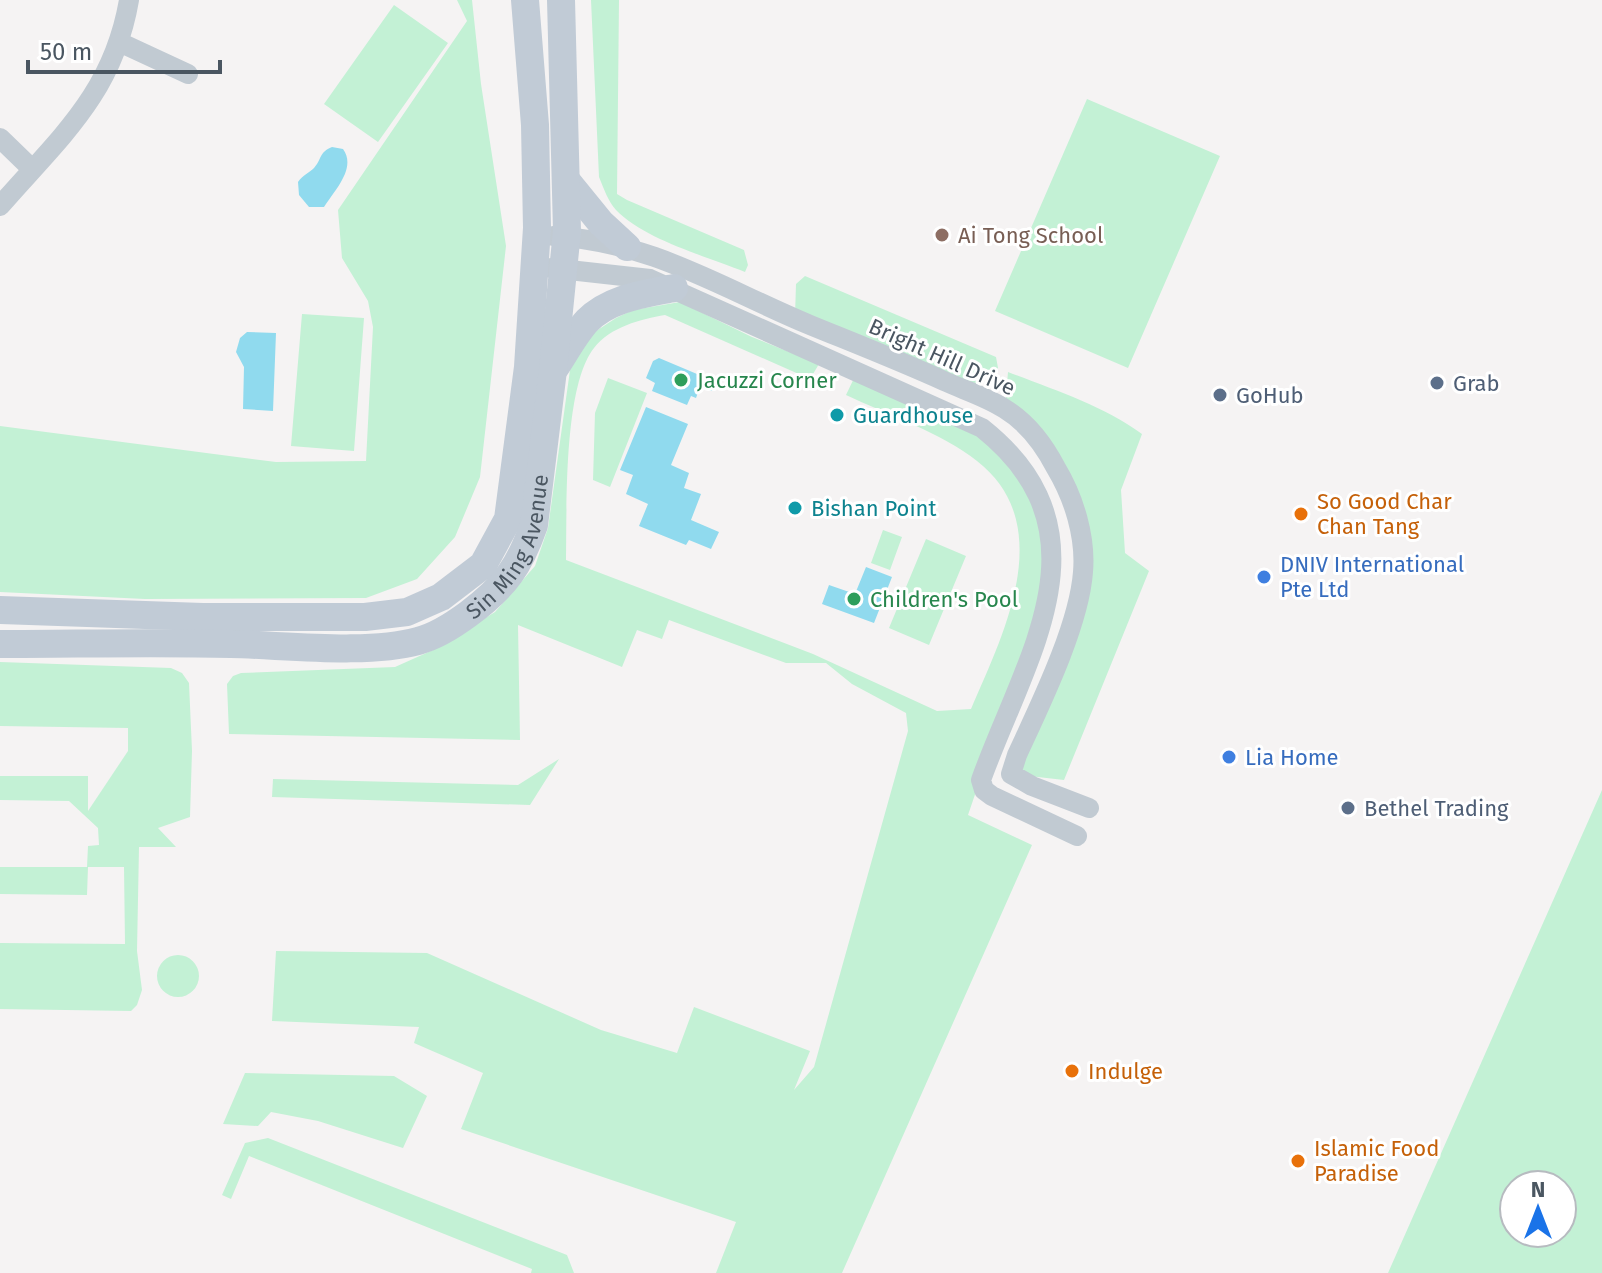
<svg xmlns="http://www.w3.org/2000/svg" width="1602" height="1273" font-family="'Fira Sans',sans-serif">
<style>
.green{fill:#c3f1d5;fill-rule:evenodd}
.water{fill:#90daee}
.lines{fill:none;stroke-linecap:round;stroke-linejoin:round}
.minor{stroke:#c1cad2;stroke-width:20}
.secondary{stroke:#c1cbd6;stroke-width:28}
.education-dot{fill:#8d6e63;stroke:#fff;stroke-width:3}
.leisure-dot{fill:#2e9e5b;stroke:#fff;stroke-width:3}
.service-dot{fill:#5c6f8a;stroke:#fff;stroke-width:3}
.culture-dot{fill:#0f9aa8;stroke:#fff;stroke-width:3}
.food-dot{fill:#e8710a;stroke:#fff;stroke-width:3}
.shop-dot{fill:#3f7fe0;stroke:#fff;stroke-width:3}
.labels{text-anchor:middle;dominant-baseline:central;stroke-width:6;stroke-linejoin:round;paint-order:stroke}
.education-label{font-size:22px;fill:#785e54;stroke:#fff;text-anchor:start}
.street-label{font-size:22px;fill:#4a5661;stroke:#fff}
.leisure-label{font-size:22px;fill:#27864d;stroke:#fff;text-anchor:start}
.service-label{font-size:22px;fill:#4e5e75;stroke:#fff;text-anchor:start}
.culture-label{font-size:22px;fill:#0d838f;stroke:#fff;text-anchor:start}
.food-label{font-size:22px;fill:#c56008;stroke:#fff;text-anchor:start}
.shop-label{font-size:22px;fill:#366cbe;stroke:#fff;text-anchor:start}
</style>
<rect width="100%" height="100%" fill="#f5f3f3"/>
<path class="green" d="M457,0H472L481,84L506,246L480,477L455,537L417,579L366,598L145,599L0,592V426L276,462L366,461L373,327L368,301L342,258L338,210L467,21Z
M591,0H619L617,194L627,200L744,250L748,265L745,272C706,256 645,240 616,210C608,201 604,189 599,177Z
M394,5L448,43L378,142L324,104Z
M1087,99L1220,156L1128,368L995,311Z
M805,276L996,357L998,368L969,389L795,316L796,284Z
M680,302L752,337L819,364L810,379L665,315C641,319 610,327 594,348C563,387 567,510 566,560L813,654L937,711L971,709C1003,635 1059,525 977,461C944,434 886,414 846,395L857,372L982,428L1022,466L1052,569L968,815L1032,845L842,1273H716L736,1222L461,1129L483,1073L414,1043L419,1027L272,1021L276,951L427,953L601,1030L677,1053L694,1007L810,1051L794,1090L814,1067L908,731L906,713L852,684L826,663H786L669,620L662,639L637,630L622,667L518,625L520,740L229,734L227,684L233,676L241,673L395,667L433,650L495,612L535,566L548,528L570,370L587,337L616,318L633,310Z
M302,314L364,318L354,451L291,446Z
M1008,372C1054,390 1102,405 1142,434L1121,490L1125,553L1149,571L1064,780L1011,774L1082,588L1066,485L1005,409Z
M608,378L647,393L610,487L593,480L595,413Z
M883,530L902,537L890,570L871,563Z
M926,539L966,556L929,645L889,628Z
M0,662L171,668L182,673L189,683L192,751L190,817L158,828L176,847H139L137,951L142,990L137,1005L131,1011L0,1009V943L125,944L124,867H88L87,895L0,894V867H87L88,846L99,845L98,828L69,801L0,800V776H88V811L128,751V728L0,726Z
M559,759L530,805L272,797L273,779L518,785Z
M1602,790V1273H1388ZM1562,1185V1233H1514V1185Z
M157 976a21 21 0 1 1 42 0a21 21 0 1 1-42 0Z
M245,1073L394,1076L427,1096L403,1148L318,1121L271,1112L258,1126L223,1124Z
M268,1138L567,1255L574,1273H531L532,1269L249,1156L231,1199L222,1195L245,1143Z"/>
<path class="water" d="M332,147L343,149C357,168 334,191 324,207H309L299,195L298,182C303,175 309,173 314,168C322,159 319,152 332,147Z
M247,332L276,333L273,411L243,409L244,367L236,352L240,338Z
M659,358L716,382L712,391L700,387L696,398L691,396L687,405L652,391L655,383L646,378L653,361Z
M646,407L688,424L671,465L689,473L684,488L701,494L691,520L719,532L711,549L689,540L686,545L639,526L648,504L626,494L633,475L620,470Z
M866,567L892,577L874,623L822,604L829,585L855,594Z"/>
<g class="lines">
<path class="minor" d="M119,42L188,74
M0,138L32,169
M0,206C59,138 113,94 129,0
M553,236C653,242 721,288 810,325C854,343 900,361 944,381C964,390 987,397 1005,409C1028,423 1044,445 1056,468C1074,498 1086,537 1083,572C1079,626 1040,705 1017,755L1011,774L1032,786L1089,808
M551,268L650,279L982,428C1114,533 1025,657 981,780L984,790L992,796L1077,836"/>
<g class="secondary">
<path d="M566,180L601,223L627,247"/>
<path d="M555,368C565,353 575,334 587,321C610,298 644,294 674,288"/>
<path d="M0,610L203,617H365L407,612L441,597L483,565L508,519L528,367L537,228L535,125L525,0"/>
<path id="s1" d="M0,644C77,644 154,642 231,644C284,645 368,655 418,641C448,633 492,599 510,574C521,559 528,542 534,525L553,370L567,231L561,0"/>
</g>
</g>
<circle class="education-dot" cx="942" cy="235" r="8"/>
<g class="leisure-dot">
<circle cx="681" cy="380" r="8"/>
<circle cx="854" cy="599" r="8"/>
</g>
<g class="service-dot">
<circle cx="1437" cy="383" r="8"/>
<circle cx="1220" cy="395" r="8"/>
<circle cx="1348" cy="808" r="8"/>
</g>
<g class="culture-dot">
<circle cx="837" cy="415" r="8"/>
<circle cx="795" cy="508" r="8"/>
</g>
<g class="food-dot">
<circle cx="1301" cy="514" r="8"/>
<circle cx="1072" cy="1071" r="8"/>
<circle cx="1298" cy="1161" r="8"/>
</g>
<g class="shop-dot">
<circle cx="1264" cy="577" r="8"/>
<circle cx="1229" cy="757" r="8"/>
</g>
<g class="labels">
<g class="education-label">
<text x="958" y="235">Ai Tong School</text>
</g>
<g class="street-label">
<text transform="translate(942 357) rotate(24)">Bright Hill Drive</text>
<text stroke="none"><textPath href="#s1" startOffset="558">Sin Ming Avenue</textPath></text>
</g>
<g class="leisure-label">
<text x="697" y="380">Jacuzzi Corner</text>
<text x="870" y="599">Children's Pool</text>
</g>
<g class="service-label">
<text x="1453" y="383">Grab</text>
<text x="1236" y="395">GoHub</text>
<text x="1364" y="808">Bethel Trading</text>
</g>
<g class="culture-label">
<text x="853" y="415">Guardhouse</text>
<text x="811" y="508">Bishan Point</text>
</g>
<g class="food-label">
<text x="1317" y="501">So Good Char<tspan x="1317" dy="25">Chan Tang</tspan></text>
<text x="1088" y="1071">Indulge</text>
<text x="1314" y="1148">Islamic Food<tspan x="1314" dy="25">Paradise</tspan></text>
</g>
<g class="shop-label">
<text x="1280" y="564">DNIV International<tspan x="1280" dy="25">Pte Ltd</tspan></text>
<text x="1245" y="757">Lia Home</text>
</g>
</g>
<g transform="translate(1538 1209)"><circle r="38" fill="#ffffff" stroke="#b7bbc0" stroke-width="2"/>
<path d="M0-6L14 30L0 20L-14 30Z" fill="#1a73e8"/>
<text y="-12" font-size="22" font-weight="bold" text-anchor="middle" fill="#4a5661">N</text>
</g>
<path d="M28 60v12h192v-12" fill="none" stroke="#4a5661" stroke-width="4"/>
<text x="40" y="60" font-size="24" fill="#4a5661" stroke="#ffffff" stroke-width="6" paint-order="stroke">50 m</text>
</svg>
